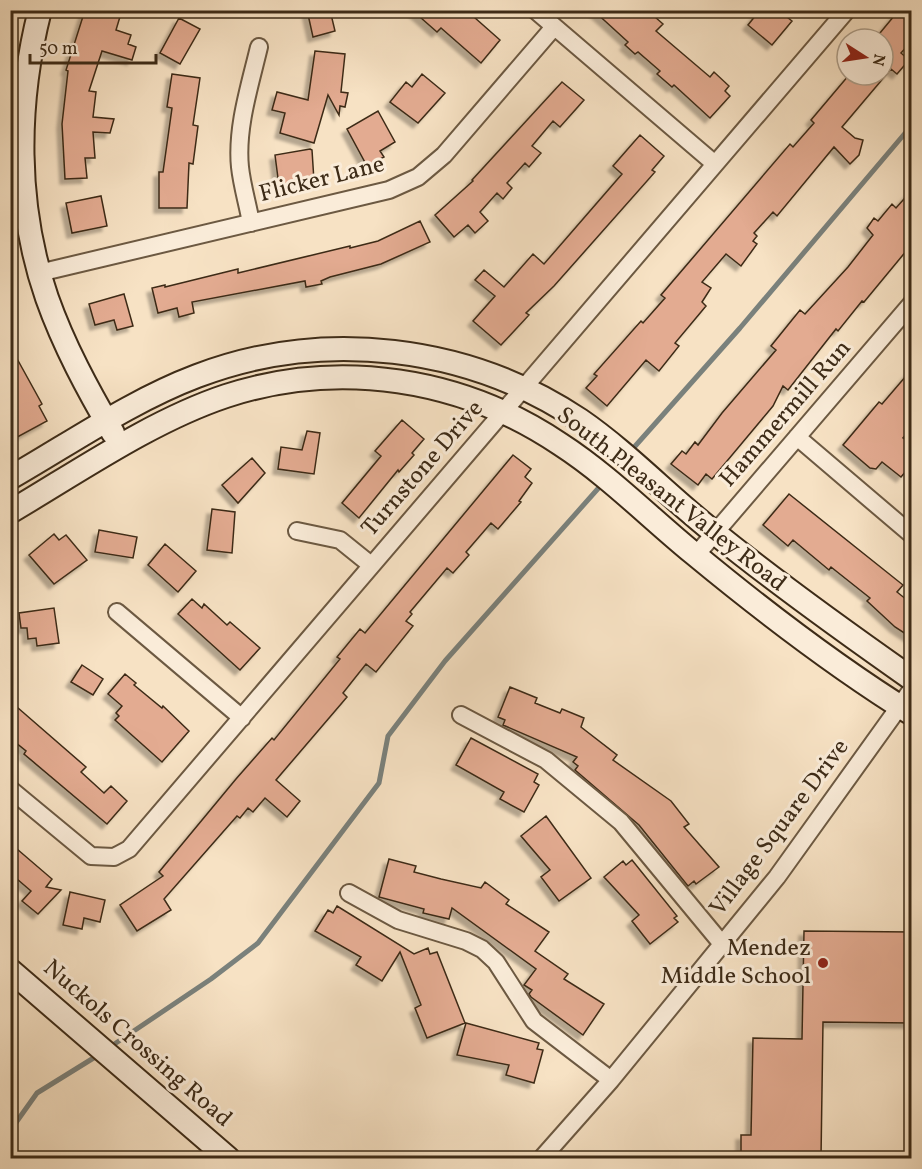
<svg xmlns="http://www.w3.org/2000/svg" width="922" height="1169" font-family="Vollkorn,serif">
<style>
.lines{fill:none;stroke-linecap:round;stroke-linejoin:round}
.stream{stroke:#7a817c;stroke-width:5}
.building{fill:#e3ab91;stroke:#3d2b17;stroke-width:1.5;filter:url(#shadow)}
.street-casing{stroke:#6c5942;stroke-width:20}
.secondary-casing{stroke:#3d2b17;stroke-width:26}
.street{stroke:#faecd9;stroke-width:16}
.secondary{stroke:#faecd9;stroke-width:22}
.poi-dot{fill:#8f2418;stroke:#faecd9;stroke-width:2}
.labels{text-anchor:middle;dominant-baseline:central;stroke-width:6;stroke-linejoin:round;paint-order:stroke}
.street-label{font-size:24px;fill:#3d2b17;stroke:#faecd9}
.poi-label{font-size:24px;fill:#3d2b17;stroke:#faecd9;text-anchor:end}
</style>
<defs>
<filter id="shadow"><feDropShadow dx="-5" dy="5" stdDeviation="1.5" flood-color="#0004"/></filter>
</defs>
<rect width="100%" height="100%" fill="#f7e2c4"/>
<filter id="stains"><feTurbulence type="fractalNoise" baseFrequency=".00333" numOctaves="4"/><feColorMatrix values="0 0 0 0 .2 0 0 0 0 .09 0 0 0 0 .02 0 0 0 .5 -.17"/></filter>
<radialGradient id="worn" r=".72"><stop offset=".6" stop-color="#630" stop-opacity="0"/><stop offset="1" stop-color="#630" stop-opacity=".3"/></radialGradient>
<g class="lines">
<path class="stream" d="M629,453L740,328L912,125
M110,1047L211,979L258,943L379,783L388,736L445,661L603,483
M10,1131L37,1093L100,1054"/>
</g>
<path class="building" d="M85,10H122L116,30L131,35L128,44L136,47L132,60L102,51L89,91L96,92L93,117L114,119L110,133L93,132L95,158H85L87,178L65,179L62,124L68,71L66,70Z
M307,10H330L335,31L313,37Z
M412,10H466L500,40L481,63L441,28L437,32Z
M593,10H661L655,17L663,24L656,31L710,77L714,72L729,86L725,91L730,96L710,118L674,85L672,87L657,74L660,71L638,52L635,54L625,45L628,42Z
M760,10H778L792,21L772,45L748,25Z
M899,10H912V41L901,53L909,60L897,74L891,69L842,127L855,138L863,140L859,155L850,164L834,147L777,216L773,212L754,233L757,236L753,241L757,244L741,266L726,254L702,282L711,288L702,302L706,306L675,343L679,346L659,371L646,360L607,406L586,388L597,376L594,374L641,321L643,323L665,298L661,295L790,144L793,147L814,123L811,120L849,75H883V39H875Z
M179,18L200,29L180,64L160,53Z
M315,51L345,54L341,92L348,93L345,107L340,106L339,115L328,95L314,143L280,133L285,113L272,110L277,92L308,100Z
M172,74L200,78L193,125L198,126L193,164L189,163L187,208H159V172H163L172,108L167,107Z
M422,74L445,93L418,123L390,102L406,82L412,87Z
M562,82L584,100L560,127L553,121L532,146L541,153L529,167L525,163L507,183L512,188L503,199L497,193L480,212L488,221L475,233L468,225L454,237L435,215L473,181L472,180Z
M378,111L395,142L380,151L384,157L367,166L347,129Z
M640,135L664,156L652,170L655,172L554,286L526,313L529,315L501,345L473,321L495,296L475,280L484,270L504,287L533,254L544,264L622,174L613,166Z
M310,149L312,150L314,181L279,186L275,155Z
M912,190V244L864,302L862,301L838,331L836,329L788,390L783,386L773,406L712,479L706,474L698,485L671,464L682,451L686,454L695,442L698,445L722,413L776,350L771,346L800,310L805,314L848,267L873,235L867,228L874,218L878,221L892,204L896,208Z
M101,196L107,226L72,233L66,203Z
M420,221L430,242L381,264L330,277L321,281L322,284L306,287L305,281L192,302L194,313L179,317L177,308L158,313L152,288L165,285V287L238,269V273L350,246V248L378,241Z
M124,294L133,326L117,330L114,320L95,325L89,304Z
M10,346L42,404L39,406L47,421L10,441Z
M912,369V427L903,438L912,445V464L901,477L882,462L876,469L870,468L843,445L879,402L882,404Z
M402,420L424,439L412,453L414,455L399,472L398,470L359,518L342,503L381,456L375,451Z
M307,431L320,433L314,474L278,469L281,447L302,450Z
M513,455L531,469L525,477L532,483L519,501L521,502L498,529L491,523L466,552L469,555L453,573L447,568L410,612L412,614L406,621L413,626L376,672L366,664L343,693L347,697L276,780L300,801L287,817L265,798L253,812L248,808L240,818L237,816L164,899L171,910L137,931L120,905L163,876L159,872L236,779L272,738L274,740L340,659L337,657L360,629L365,633Z
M252,458L265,473L238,503L222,485Z
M789,494L903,585L897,592L912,604V638L895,627L867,601L870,598L831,567L829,570L793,540L788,546L763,525Z
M212,509L235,512L232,553L207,550Z
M99,530L137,537L133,558L95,552Z
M54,534L59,540L66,535L87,560L54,584L29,555Z
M165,544L196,571L178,592L148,565Z
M192,599L202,608L204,604L227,625L230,622L260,648L240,670L178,614Z
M54,608L59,643L37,646L36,638L28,639L27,628H21L19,613Z
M82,665L103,679L93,695L71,682Z
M125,674L136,683L134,685L162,708L163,706L189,731L162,762L115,720L119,716L116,713L122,706L108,694Z
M510,687L537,698L535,703L560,713L562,709L584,718L581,727L617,755L613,760L671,801L689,824L684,827L719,867L696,884L694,881L688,886L639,825L575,770L578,766L573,762L577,757L503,725L505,720L498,717Z
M10,701L86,767L81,772L104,793L111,786L127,801L107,824L24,754L26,751L10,738Z
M471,738L538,774L534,782L539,785L524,812L500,799L504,792L456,765Z
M546,816L591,878L559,901L541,877L550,870L521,836Z
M10,843L52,879L46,887L61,890L38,914L22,901L31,891L10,873Z
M389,859L416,866L414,872L441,879L481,888L485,882L509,900L506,904L549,932L535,951L568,974L564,979L604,1004L583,1035L531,997L529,994L532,990L524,985L536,969L452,908L449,919L423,913L424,909L379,897Z
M632,860L677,916L674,918L678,922L650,944L632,921L639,915L604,877L623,861L626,865Z
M70,892L105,900L100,922L84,918L82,929L63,925Z
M337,906L414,954L428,948L430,954L437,952L465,1023L427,1038L415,1008L421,1005L400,952L382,981L356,965L361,957L315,931L328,910L333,913Z
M804,931L912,932V1023L823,1022L821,1158H741V1135H751L753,1038L802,1039Z
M466,1023L539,1043L537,1049L543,1050L534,1083L506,1075L509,1065L457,1055Z"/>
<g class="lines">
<defs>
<path id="street" d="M535,10L715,164
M251,223C248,205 242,186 240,167C236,128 250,85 259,47
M39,273L389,190L418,177L444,155L554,27
M797,437L912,535
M297,531L340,540L371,565
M696,555L912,303
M117,612L242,718
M461,715L546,760L621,822L722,944
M10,789L91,856L114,857L129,849L847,10
M349,893L398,920L466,941L482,949L496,962L534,1021L611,1080
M542,1158L611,1080L777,877L912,689"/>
<path id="secondary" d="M40,10C16,104 15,206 47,298C64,346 88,390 113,433
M10,478C71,443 131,401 197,376C323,328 468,345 580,420C628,453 669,497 715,533C779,585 845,632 912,679
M10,512C78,472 151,421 226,396C339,359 462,378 560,444C608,475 649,517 693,553C762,610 836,667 912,714
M10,970L228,1158"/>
</defs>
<use href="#street" class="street-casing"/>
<use href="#secondary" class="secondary-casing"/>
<use href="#street" class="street"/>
<use href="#secondary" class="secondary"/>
</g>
<circle class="poi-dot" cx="823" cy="963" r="6"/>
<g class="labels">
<g class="street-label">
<text transform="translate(322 180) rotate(-14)">Flicker Lane</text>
<text transform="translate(786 414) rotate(-49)">Hammermill Run</text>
<text transform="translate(423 469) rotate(-49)">Turnstone Drive</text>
<text transform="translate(671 500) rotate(38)">South Pleasant Valley Road</text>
<text transform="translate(780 828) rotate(-53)">Village Square Drive</text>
<text transform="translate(137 1044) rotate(41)">Nuckols Crossing Road</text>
</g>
<g class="poi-label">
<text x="811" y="949">Mendez<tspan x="811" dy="28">Middle School</tspan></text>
</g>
</g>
<rect width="922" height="1169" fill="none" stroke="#f7e2c4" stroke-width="36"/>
<rect x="12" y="12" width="898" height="1145" fill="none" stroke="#3d2b17" stroke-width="3"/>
<rect x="18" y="18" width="886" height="1133" fill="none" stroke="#3d2b17" stroke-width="1.5"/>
<g transform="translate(865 57) rotate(102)"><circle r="28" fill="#faecd9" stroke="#ae9f8b" stroke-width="1.5"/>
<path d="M0-4.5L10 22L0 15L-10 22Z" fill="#8f2418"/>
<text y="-9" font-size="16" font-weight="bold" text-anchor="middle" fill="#3d2b17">N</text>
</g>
<path d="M30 54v9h126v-9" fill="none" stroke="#3d2b17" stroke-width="3"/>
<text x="39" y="54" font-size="18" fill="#3d2b17" stroke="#faecd9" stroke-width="4.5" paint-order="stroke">50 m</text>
<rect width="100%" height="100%" filter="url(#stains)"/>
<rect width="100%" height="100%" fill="url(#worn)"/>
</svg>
